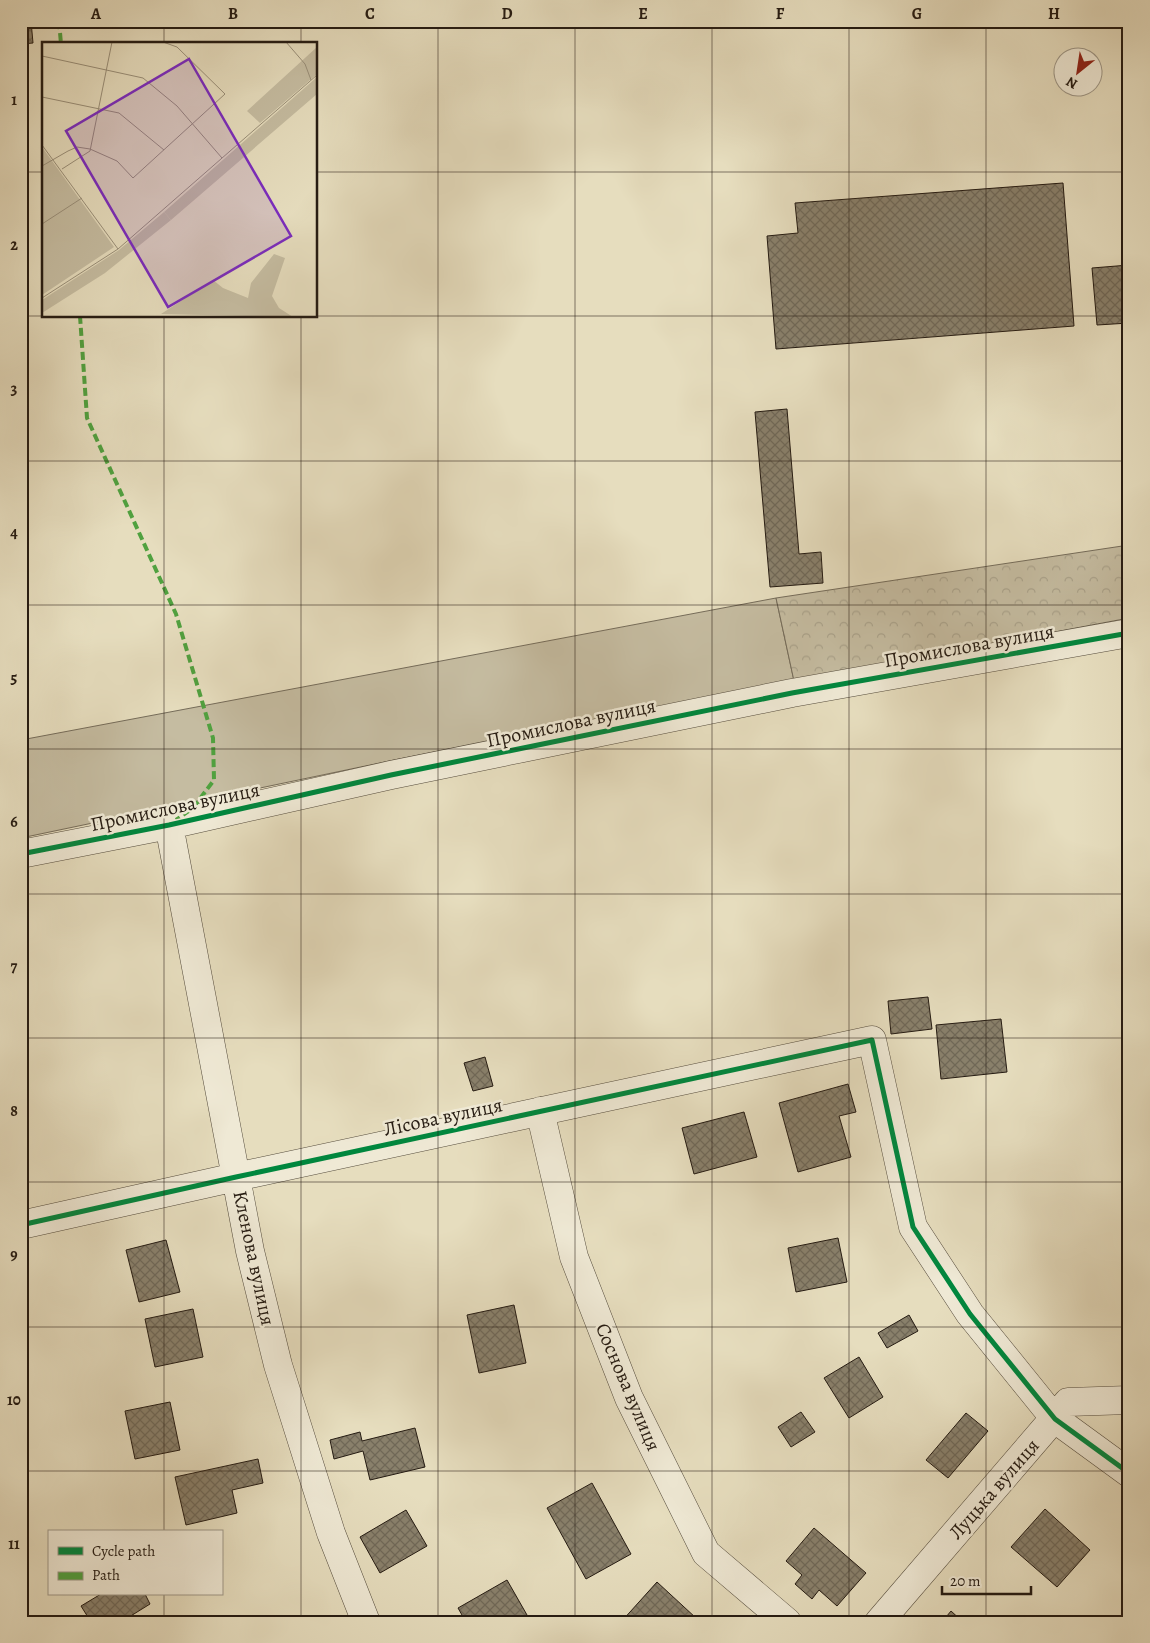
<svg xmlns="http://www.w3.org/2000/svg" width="1150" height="1643" font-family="Alegreya,serif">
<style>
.grass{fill:#c5bca1;stroke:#756c5a}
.forest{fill:url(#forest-crowns);stroke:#756c5a}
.building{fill:url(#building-cross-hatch);stroke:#251b12}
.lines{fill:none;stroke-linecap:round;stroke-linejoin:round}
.minor-casing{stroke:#554c3d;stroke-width:29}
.minor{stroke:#efe9d5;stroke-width:28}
.quiet{stroke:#50a13f;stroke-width:4;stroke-dasharray:8 4;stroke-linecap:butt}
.cycleway-casing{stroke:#efe9d5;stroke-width:8}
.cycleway{stroke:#00873e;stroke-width:5}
.grid{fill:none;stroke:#251b12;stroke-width:1;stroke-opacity:0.55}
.labels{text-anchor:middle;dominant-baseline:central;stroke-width:5;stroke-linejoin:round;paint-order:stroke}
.street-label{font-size:20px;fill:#251b12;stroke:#efe9d5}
.inset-road{fill:none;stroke:#998f79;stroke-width:1}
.view{fill:#7b2cbf;fill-opacity:0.15;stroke:#7b2cbf;stroke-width:2.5}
.inset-edge{fill:none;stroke:#251b12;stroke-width:2.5}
.neatline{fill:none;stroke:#251b12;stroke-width:2}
.grid-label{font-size:16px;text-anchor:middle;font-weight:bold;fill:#251b12}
</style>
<defs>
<pattern id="forest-crowns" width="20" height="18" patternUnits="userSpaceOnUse" patternTransform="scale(1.25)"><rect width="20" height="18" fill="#c5bca1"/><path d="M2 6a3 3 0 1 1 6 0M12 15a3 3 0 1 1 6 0" fill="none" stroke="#a9a18a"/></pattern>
<pattern id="building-cross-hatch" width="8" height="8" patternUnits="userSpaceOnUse" patternTransform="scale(1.25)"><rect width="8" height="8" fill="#89806b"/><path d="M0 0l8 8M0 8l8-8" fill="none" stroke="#706857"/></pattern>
</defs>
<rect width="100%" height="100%" fill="#e6ddbe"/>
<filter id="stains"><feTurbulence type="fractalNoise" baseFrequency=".004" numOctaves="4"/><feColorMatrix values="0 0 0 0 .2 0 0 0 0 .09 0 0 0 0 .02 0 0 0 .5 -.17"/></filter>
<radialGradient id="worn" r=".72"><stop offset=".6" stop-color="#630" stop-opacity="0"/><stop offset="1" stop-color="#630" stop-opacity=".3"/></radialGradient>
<path class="grass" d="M776,598L794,681L394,760L21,838V740Z"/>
<path class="forest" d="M1129,545V618L794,681L776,598Z"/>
<path class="building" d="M21,21H31L33,43L21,44Z
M1063,183L1074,326L776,349L767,236L798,233L795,203Z
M1129,265V323L1097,325L1092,268Z
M787,409L799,554L821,552L823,583L770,587L755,412Z
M1129,794V858H1128L1123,795Z
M928,997L932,1029L891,1034L888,1001Z
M1001,1019L1007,1072L941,1079L936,1025Z
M485,1057L493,1086L473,1091L464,1063Z
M848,1084L856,1112L839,1116L851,1157L798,1172L779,1103Z
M744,1112L757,1157L694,1174L682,1128Z
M838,1238L847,1282L796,1292L788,1248Z
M166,1240L180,1292L139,1302L126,1250Z
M514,1305L526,1363L479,1373L467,1315Z
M193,1309L203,1357L155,1367L145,1319Z
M909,1315L918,1331L887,1348L878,1333Z
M859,1357L883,1397L849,1418L824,1378Z
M170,1402L180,1450L135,1459L125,1411Z
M801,1412L815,1432L791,1447L778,1427Z
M966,1413L988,1431L948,1478L926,1460Z
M415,1428L425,1467L370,1480L363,1451L334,1459L330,1440L360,1432L362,1441Z
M258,1459L263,1483L232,1490L237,1513L186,1525L175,1477Z
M592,1483L631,1554L586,1579L547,1508Z
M1045,1509L1090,1550L1057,1587L1011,1547Z
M406,1510L427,1546L380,1573L360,1537Z
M814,1528L866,1573L837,1606L819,1590L812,1599L795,1584L802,1575L786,1561Z
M507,1580L531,1622H466L458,1608Z
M657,1582L696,1618L692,1622H621Z
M101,1594H145L150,1604L121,1622H91L81,1606Z
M951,1611L963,1622H942Z"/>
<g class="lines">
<defs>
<path id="minor" d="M169,825L250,1251L278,1365L331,1533L366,1622
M21,854L169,825L391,775L792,693L1129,633
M540,1111L574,1257L629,1398L706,1553L787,1622
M21,1225L236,1177L872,1040L913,1227L970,1314L1055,1419L1129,1473
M879,1622L1068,1402L1129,1400"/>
</defs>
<use href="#minor" class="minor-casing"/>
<use href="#minor" class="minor"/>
<path class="quiet" d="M59,21L61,44
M80,316L87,418L176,614L213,738L214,780L193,808L176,820"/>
<defs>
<path id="cycleway" d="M21,854L169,825L391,775L792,693L1129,633
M21,1225L236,1177L872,1040L913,1227L970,1314L1055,1419L1129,1473"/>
</defs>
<use href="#cycleway" class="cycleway-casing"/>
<use href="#cycleway" class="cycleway"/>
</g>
<path class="grid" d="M164,21V44M301,21V44M438,21V1622M575,21V1622M712,21V1622M849,21V1622M986,21V1622M21,172H44M316,172H1129M21,316H44M164,316V1532M301,316V1622M316,316H1129M21,461H1129M21,605H1129M21,749H1129M21,894H1129M21,1038H1129M21,1182H1129M21,1327H1129M21,1471H1129M164,1594V1622"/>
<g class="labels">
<g class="street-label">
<text transform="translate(969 646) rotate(-10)">Промислова вулиця</text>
<text transform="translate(571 723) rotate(-12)">Промислова вулиця</text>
<text transform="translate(175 807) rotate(-12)">Промислова вулиця</text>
<text transform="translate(443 1117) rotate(-12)">Лісова вулиця</text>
<text transform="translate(254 1258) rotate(78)">Кленова вулиця</text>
<text transform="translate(628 1387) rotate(67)">Соснова вулиця</text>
<text transform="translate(994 1489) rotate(-49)">Луцька вулиця</text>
</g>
</g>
<g transform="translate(42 42)">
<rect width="275" height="275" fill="#e6ddbe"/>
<path d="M275,5V32L218,81L205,69ZM275,35V52L129,178L122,170Z" fill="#c5bca1"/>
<path d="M122,170L129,178L63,231L0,271V258L77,208ZM232,212L243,216L230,254L237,266L251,275L119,272L171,238L181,246L206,256L209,241Z" fill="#c5bca1"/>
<path d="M0,105L72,205L0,253Z" fill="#c5bca1"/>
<path class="inset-road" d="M244,0L263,22L269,38M0,14L101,36L135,64L180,116M0,55L77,71L122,108M0,103L76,207M0,124L26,109L35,105L48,107L75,119L91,136L183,52L135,5L121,0M20,127L48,109L70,0M0,182L40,156M0,256L76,207L275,33"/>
<path class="view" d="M147,17L249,194L126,265L24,89Z"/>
<rect width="275" height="275" class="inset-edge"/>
</g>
<rect width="1150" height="1643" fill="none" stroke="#e6ddbe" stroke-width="55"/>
<rect x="48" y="1530" width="175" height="65" fill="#efe9d5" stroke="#9e9787"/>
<rect x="58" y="1547" width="25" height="8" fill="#00873e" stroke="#9e9787"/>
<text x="92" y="1556" font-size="15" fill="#251b12">Cycle path</text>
<rect x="58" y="1572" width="25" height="8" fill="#50a13f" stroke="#9e9787"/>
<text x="92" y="1580" font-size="15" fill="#251b12">Path</text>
<g transform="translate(1078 72) rotate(210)"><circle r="24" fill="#efe9d5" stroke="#9e9787"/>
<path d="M0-4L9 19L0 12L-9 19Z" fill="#8f2418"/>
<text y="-8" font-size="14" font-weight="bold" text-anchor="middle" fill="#251b12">N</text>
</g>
<path d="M942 1586v8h89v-8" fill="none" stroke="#251b12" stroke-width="2.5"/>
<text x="950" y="1586" font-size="15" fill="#251b12" stroke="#efe9d5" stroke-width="4" paint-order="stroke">20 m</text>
<rect x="28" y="28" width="1094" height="1588" class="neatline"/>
<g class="grid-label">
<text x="96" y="19">A</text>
<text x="233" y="19">B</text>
<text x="370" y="19">C</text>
<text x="507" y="19">D</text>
<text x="643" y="19">E</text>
<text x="780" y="19">F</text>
<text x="917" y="19">G</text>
<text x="1054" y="19">H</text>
<text x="14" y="105">1</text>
<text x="14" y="250">2</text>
<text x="14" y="394">3</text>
<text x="14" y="538">4</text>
<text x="14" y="683">5</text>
<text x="14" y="827">6</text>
<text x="14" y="972">7</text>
<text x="14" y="1116">8</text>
<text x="14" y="1260">9</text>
<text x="14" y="1405">10</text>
<text x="14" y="1549">11</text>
</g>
<rect width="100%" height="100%" filter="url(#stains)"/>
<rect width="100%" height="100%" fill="url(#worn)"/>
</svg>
